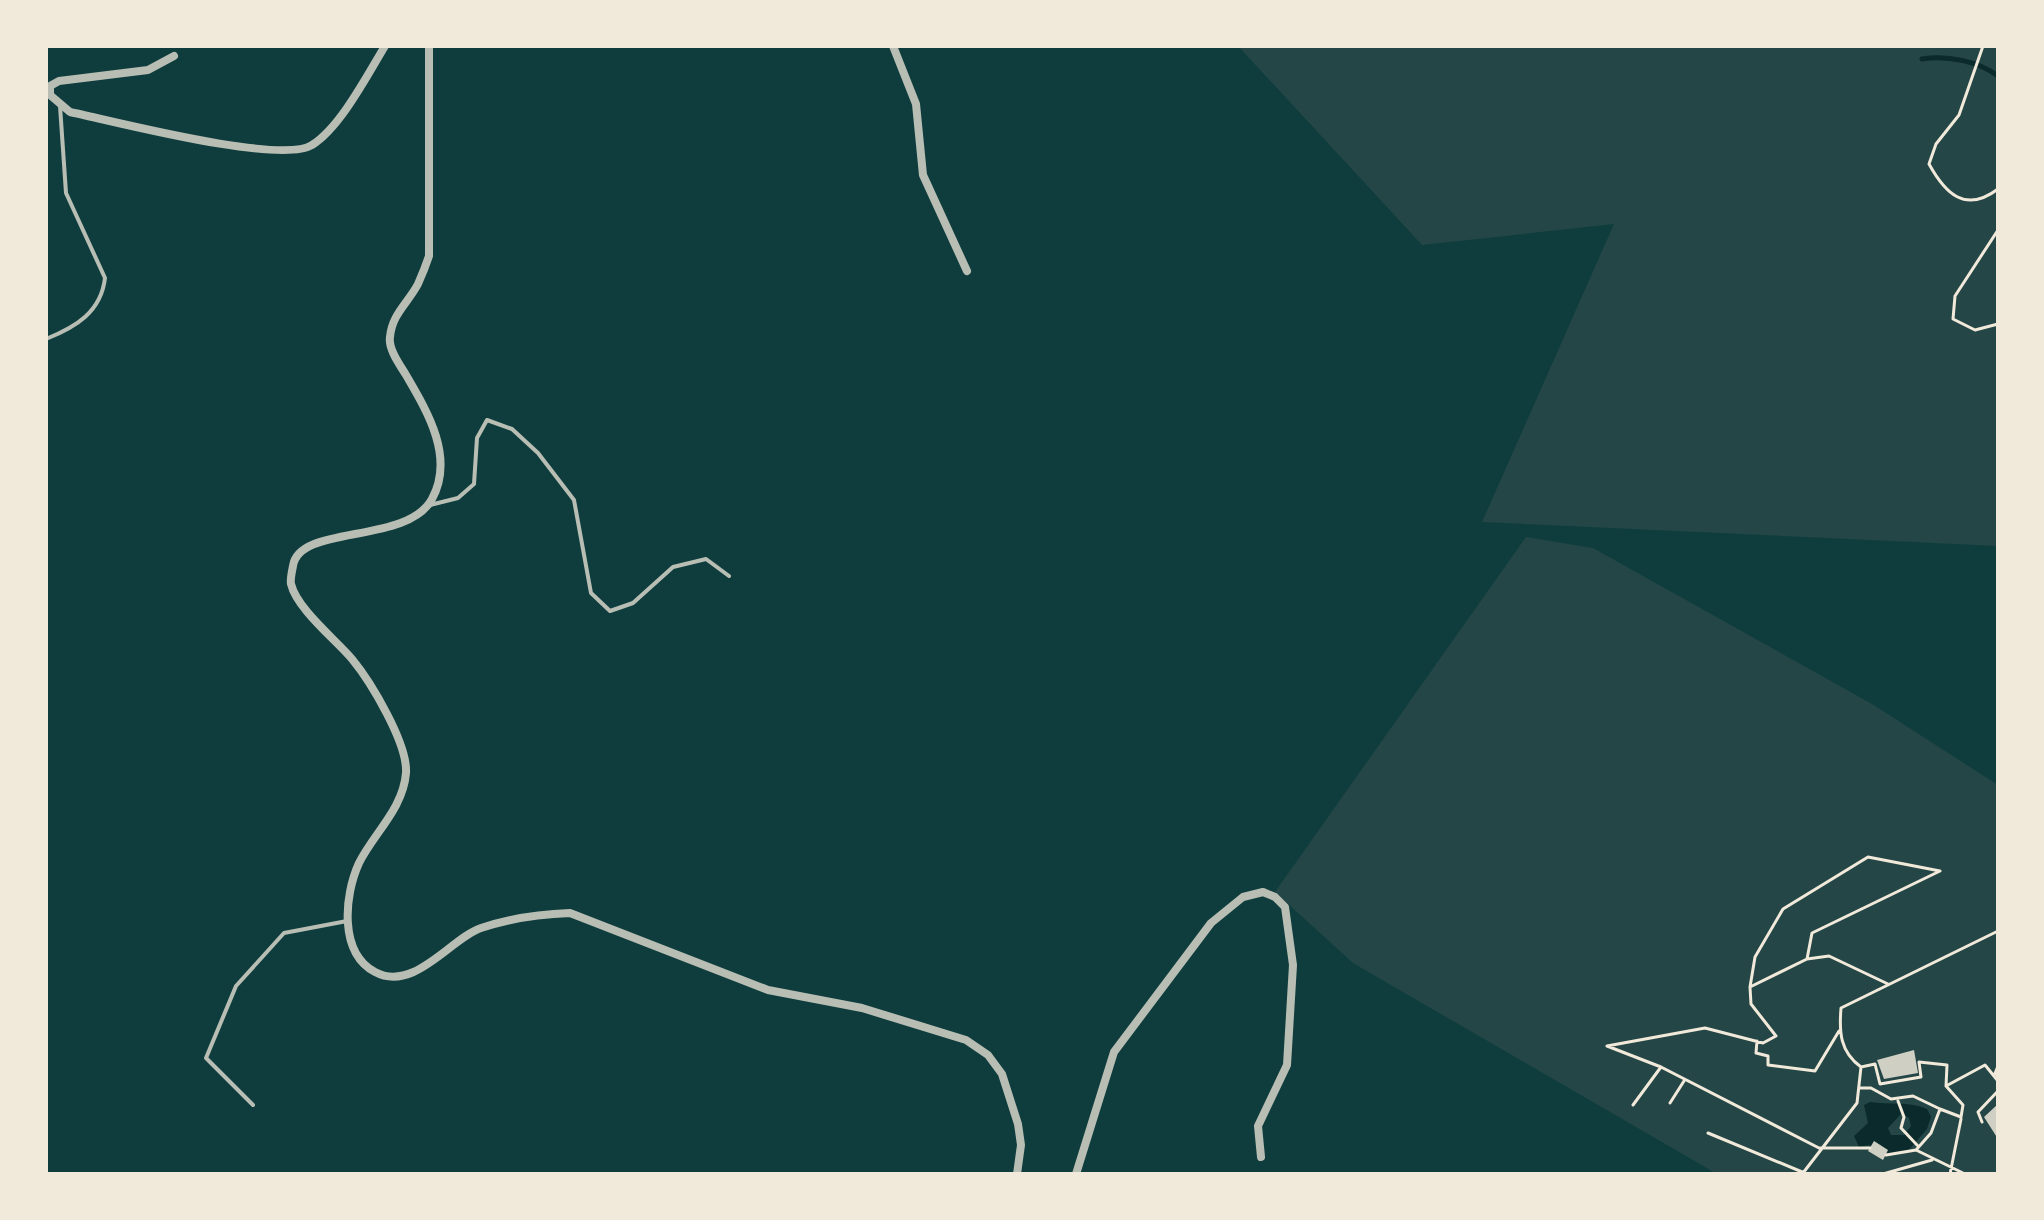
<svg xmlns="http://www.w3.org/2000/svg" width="2044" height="1220" font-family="'Alegreya Sans',sans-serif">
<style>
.green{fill:#244646}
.water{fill:#0a2a2b;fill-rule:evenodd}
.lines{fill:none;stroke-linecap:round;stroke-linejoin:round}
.stream{stroke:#0a2a2b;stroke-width:5}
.building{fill:#cfcfc3}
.path{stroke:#f1e9da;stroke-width:3}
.service{stroke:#b8beb3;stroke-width:4}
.minor{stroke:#b8beb3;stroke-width:8}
</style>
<rect width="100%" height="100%" fill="#0f3d3e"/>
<path class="green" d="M1238,46H1998V546L1482,522L1614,224L1422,245Z
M1526,537L1593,548L1872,704L1998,785V1174H1717L1353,963L1275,892Z"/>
<path class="water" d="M1870,1102C1889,1105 1909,1101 1927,1109L1931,1117L1927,1129L1908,1151L1890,1154L1869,1145L1859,1147L1854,1136L1868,1123L1864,1105ZM1901,1114L1909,1118L1911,1126L1904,1135H1891L1888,1128Z"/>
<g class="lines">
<path class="stream" d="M1922,59C1947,55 1978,61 1998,76"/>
</g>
<path class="building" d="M1914,1050L1918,1073L1884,1079L1877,1060Z
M1998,1104V1139L1984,1117Z
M1874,1141L1888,1150L1883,1160L1868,1151Z"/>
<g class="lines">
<path class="path" d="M1983,46L1959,115L1936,144L1929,164C1945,193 1965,214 1998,189
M1998,230L1955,296L1953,319L1975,330L1998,324
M1807,959L1812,933L1940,871L1868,857L1783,909L1755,957L1750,987L1807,959L1829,956L1888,984
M1757,1041L1756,1053L1768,1056V1065L1815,1071L1839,1031
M1607,1046L1661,1067L1819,1148H1870
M1607,1046L1705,1028L1763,1043L1776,1036L1751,1004L1750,987
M1861,1067L1875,1064L1880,1084L1921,1077L1919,1062L1947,1065L1946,1086L1963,1105L1961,1117L1940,1109
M1994,1076L1998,1066
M1946,1086L1985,1065L1998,1081
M1860,1088H1871L1891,1099L1913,1096L1940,1109L1931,1133L1916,1150L1886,1155
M1898,1101L1904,1117L1901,1128L1917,1145
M1670,1103L1684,1081
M1633,1105L1661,1067
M1982,1122L1978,1112L1998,1091
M1708,1133L1807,1174
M1916,1150L1965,1174
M1803,1173L1857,1103L1861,1067C1840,1052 1839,1032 1841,1008L1998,931
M1883,1174L1932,1160
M1950,1174L1961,1119"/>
<path class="service" d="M46,339C76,327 101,312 105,278L66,193L60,106
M430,505L458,498L474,484L477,438L487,420L512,429L538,453L574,500L591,593L610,611L633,603L673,567L706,559L729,576
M253,1105L206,1058L236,986L284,933L347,921"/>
<path class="minor" d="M429,46V256C426,265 422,275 418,284C408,303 392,314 390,337C388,349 400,365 406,375C427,411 455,457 432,499C407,545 299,524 293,566C292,571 290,580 291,584C297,609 336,640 352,659C371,682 408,744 406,773C403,809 374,833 359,863C344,896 339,953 375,972C414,993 451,938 481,928C511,918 540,914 570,913L768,990L862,1008L966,1040L988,1055L1002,1074L1018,1124L1021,1145L1017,1174
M893,46L916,104L923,175L967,271
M174,56L148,70L59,81L50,86V95L70,112C113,121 281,165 312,145C340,128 368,74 385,46
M1076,1174L1114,1052L1211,923L1243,897L1263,892L1275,897L1285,907L1293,965L1287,1065L1258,1126L1261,1157"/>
</g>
<rect width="2044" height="1220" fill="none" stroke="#f1e9da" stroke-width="96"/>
</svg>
